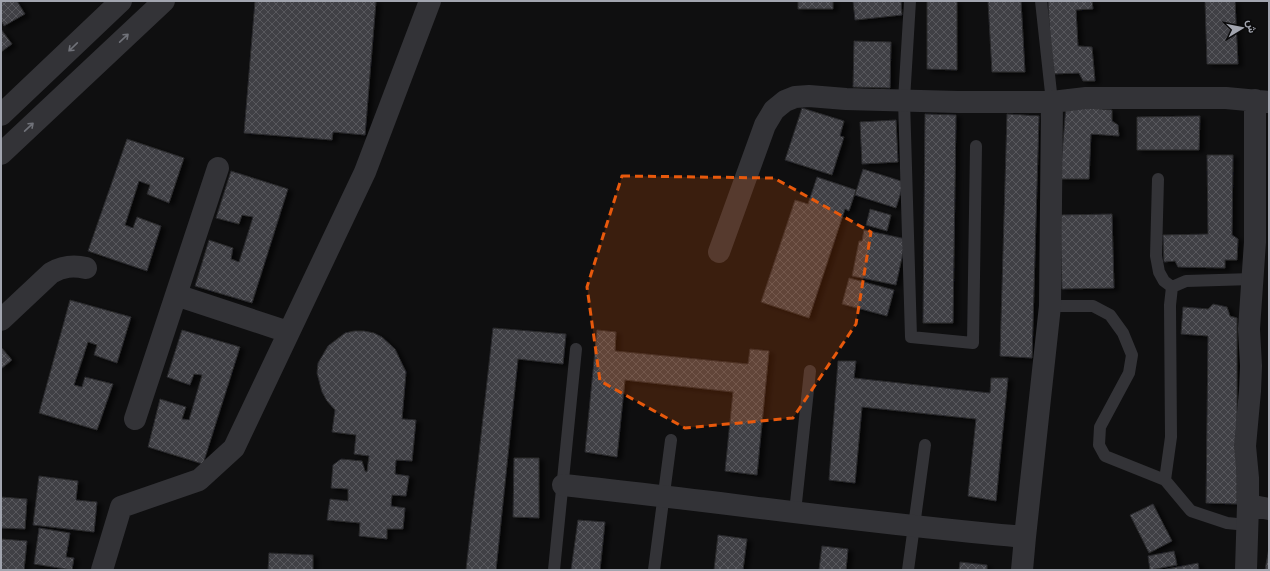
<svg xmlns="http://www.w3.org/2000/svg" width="1270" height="571" font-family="'Exo 2',Vazirmatn,sans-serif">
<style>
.building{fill:url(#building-cross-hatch);stroke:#29292c;filter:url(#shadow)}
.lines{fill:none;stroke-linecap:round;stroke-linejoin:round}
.service{stroke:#333337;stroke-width:12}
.minor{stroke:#333337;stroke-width:22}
.tertiary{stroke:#333337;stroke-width:22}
.oneway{stroke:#707279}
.marked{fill:#e8590c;fill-opacity:0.2;stroke:#e8590c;stroke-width:3;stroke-dasharray:8 5;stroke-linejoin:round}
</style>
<defs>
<pattern id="building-cross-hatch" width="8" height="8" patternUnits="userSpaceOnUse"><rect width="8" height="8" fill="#414145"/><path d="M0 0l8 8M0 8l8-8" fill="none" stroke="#59595d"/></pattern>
<filter id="shadow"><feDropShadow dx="4.5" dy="2.5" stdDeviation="2" flood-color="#0009"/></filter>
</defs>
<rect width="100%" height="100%" fill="#0f0f10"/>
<path class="building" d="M1,1H17L25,14L4,26L1,20Z
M255,1H376L365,135L333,132L332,140L244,133Z
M798,1H833V9H798Z
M853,1H901L902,15L855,20Z
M927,1H957V70L927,69Z
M988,1H1021L1025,72H992Z
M1048,1H1092L1093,9L1076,10L1078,46L1092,47L1095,81H1083L1079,73L1052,74Z
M1205,1H1235L1238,64H1207Z
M1,29L12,44L1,52Z
M854,41L891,42L890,88L853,87Z
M1066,106L1112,110V121L1118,125L1119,136L1091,134L1089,179H1060Z
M802,108L844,121L840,136L844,137L832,175L785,160Z
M925,114L956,115L953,323H923Z
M1007,114L1039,116L1032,358L1000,356Z
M1200,116L1199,150H1137V117Z
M896,120L898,162L862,164L860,122Z
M127,139L184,158L169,203L147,194L150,185L139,181L125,225L133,228L137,217L161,226L147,271L88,251Z
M1207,155H1233L1232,235L1238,239L1237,260H1225V268L1178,267L1175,261L1164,262L1163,235L1208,234Z
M863,169L904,182L896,208L855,195Z
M231,171L288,189L252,303L195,286L209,240L233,248L231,259L239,262L253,217L242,215L239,224L216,218Z
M817,177L856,190L849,211L845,209L809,318L761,302L795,200L808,204Z
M870,209L891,215L887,231L866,225Z
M1112,214L1114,288L1062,289L1060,215Z
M864,230L906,239L896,285L852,276L859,241H862Z
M849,278L894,290L887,316L842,304Z
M70,300L131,317L117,363L94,355L97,345L88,342L74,385L82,387L85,377L113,384L97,430L39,413Z
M1213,304L1227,307L1230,316L1237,318V504L1206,503L1208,336L1181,334L1183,307L1208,309Z
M493,328L566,334L563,364L518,359L496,570H466Z
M182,330L240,347L203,464L148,447L160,399L186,407L182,419L189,420L202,375L194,374L190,385L167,377Z
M597,330L616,332L615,351L748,364L750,349L769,351L757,475L725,471L733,392L625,380L617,457L585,452Z
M354,331H364L374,333L382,337L395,349L406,372L402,419L416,420L412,461L396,460L395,474L409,476L406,496L392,495L391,506L405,508L403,529H387V539L359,536L360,523L327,520L330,499L348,501V489L331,488L333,465L341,459L362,461L365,471L367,472L369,456L354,454L356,435L332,432L335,410L327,401L322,392L317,373L318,363L328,346L345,333Z
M1,347L12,360L1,369Z
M838,361H856L854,378L990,393L991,378H1008L996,501L968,496L976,419L862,407L855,483L829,480Z
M514,458H539V518L513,517Z
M39,476L78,481L76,500L97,502L94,532L33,525Z
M1,497L27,499L25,529L1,528Z
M1153,504L1172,541L1149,553L1130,515Z
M578,520L605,522L600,570H571Z
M39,528L70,533L66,557L74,558L72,570L34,564Z
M718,535L747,539L743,570H714Z
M1,539L27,541L24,570H1Z
M822,546L848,549L846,570H819Z
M1269,548V570H1265Z
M1174,551L1177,565L1150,570L1148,556Z
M269,553L313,555V570H268Z
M960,562L987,565V570H959Z
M1198,563L1199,570H1162Z"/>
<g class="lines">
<path class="service" d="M910,1L904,100L911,337L973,343L976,146
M1041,1L1052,102
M1158,179L1156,256L1159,272L1164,281L1172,287
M1050,306H1093L1110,315L1123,333L1132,355L1129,373L1100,427L1099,445L1105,456L1165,480L1191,511L1227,523L1247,525
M1165,480L1171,437L1170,305L1172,287L1186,281L1252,279
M795,512L810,371
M554,570L576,349
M654,570L671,440
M908,570L925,445"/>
<path class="minor" d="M719,252L765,125L774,110L785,101L795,97L809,96L846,99L958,102H1052L1086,98H1226L1269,102
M176,295L288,332
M1,320L51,273C63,266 73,265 86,268
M135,419L218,168
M563,485C717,501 870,524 1025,537
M1248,505L1269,509
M102,570L121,507L199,480L234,448L365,172L430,1
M1022,570L1025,537L1050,306L1052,102
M1246,570L1248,505V478L1245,446L1250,391L1251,366L1249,329L1255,242V100"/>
<path class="tertiary" d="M1,115L121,1
M1,154L164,1"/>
</g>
<defs><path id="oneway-shaft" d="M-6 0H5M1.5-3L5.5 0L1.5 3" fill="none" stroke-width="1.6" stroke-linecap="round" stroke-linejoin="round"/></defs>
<g class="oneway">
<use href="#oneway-shaft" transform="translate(124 38) rotate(-43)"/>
<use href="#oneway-shaft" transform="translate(73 47) rotate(136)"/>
<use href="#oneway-shaft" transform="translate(29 127) rotate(-43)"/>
</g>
<path class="marked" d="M622,176L774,178L871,232L856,324L793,418L685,428L600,381L587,287Z"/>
<rect width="1270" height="571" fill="none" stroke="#a2a5af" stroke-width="4"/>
<g transform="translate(1242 28) rotate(80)" stroke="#0a0a0b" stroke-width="3" paint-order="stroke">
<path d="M0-3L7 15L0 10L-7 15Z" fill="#a2a5af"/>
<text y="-6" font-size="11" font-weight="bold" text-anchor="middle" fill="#a2a5af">ش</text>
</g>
</svg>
